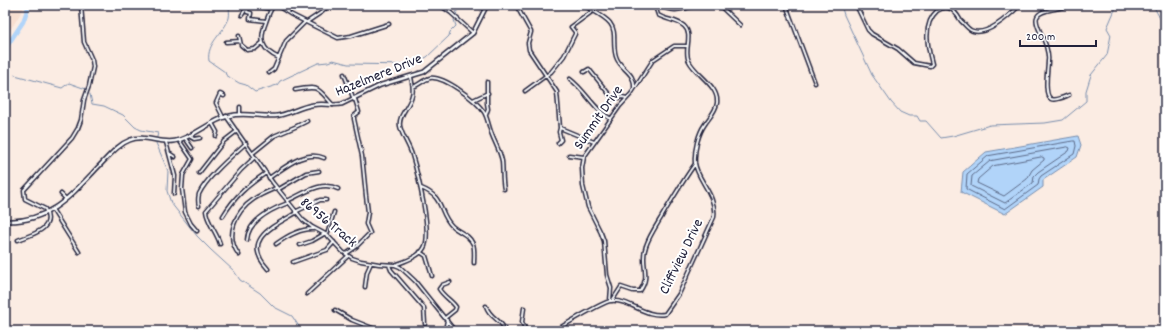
<svg xmlns="http://www.w3.org/2000/svg" width="1170" height="336" font-family="Dekko,sans-serif">
<style>
.built{fill:#f8ded0}
.water{fill:#b1d4f9;stroke:#788dad}
.lines{fill:none;stroke-linecap:round;stroke-linejoin:round}
.shore{stroke:#5b6987;stroke-width:1}
.stream{stroke:#788dad;stroke-width:1}
.river{stroke:#b1d4f9;stroke-width:4.5}
.minor-casing{stroke:#22223b;stroke-width:5}
.tertiary-casing{stroke:#22223b;stroke-width:5.5}
.minor{stroke:#fff;stroke-width:2}
.tertiary{stroke:#fff;stroke-width:2.5}
.labels{text-anchor:middle;dominant-baseline:central;stroke-width:4;stroke-linejoin:round;paint-order:stroke}
.street-label{font-size:15px;fill:#22223b;stroke:#fff}
</style>
<rect width="100%" height="100%" fill="#fbece3"/>
<filter id="ink" filterUnits="userSpaceOnUse"><feTurbulence type="fractalNoise" baseFrequency=".025" numOctaves="2"/><feDisplacementMap in="SourceGraphic" scale="8" xChannelSelector="R" yChannelSelector="G"/><feConvolveMatrix kernelMatrix="1 2 1 2 8 2 1 2 1" color-interpolation-filters="sRGB"/></filter>
<g filter="url(#ink)">
<path class="built" d="M5,5H25L16,21L5,38Z"/>
<path class="water" d="M1078,136L1081,145L1077,157L1043,180V187L1005,214L961,192L963,172L986,152Z"/>
<g class="lines">
<path class="shore" d="M1073,141H1075L1076,146L1074,154L1041,176L1039,179L1038,185L1005,209L966,189L967,174L988,156Z
M1068,147L1070,148L1069,151L1038,172L1034,176L1033,183L1005,203L971,186L972,176L990,161Z
M1042,157L1044,158V160L1032,170L1027,179L1004,196L977,183L978,179L993,166Z"/>
<path class="stream" d="M229,5C229,9 230,14 229,18C224,33 206,43 209,61L225,72L226,75L239,83L246,85L255,92L277,85L280,81L318,63L328,62L333,60L348,64L409,65L427,57L449,36L450,32L456,26L454,20L456,16L458,5
M841,5L844,15L872,75L891,102L900,112L909,116H917L920,121H926L941,138L953,136L990,125L1045,123L1063,120L1086,101V91L1091,75L1107,55L1111,35L1107,28L1117,5
M1153,5L1165,28
M15,75L62,88L69,83L86,89
M90,94L92,104L104,106L123,115L135,127L141,130L158,133L157,137
M156,143L168,171L167,191L171,203L197,236L211,250L234,271L240,280L260,293L274,307L292,316L302,331"/>
<path class="river" d="M5,49L23,22L29,5"/>
<defs>
<path id="minor" d="M246,5L248,7L247,12L251,13L250,19L266,21
M274,5C270,10 268,16 266,22C259,39 261,50 279,58
M276,5L290,14L338,38L351,36L389,24
M440,5L451,13L473,33
M516,5L531,32L528,43L529,50L557,92L560,128L594,142
M584,5C592,11 603,15 610,23C618,33 611,47 617,59C622,70 635,73 634,87
M659,5C671,13 683,10 696,5
M719,5L740,25
M786,5L815,83
M856,5L868,30L872,34L898,49L914,63L930,66L932,64C928,49 922,24 937,11C940,9 944,7 948,8C954,9 958,16 961,21C965,24 968,30 973,31C988,36 1010,15 1020,5
M1067,5C1059,11 1041,8 1037,17C1034,23 1044,38 1046,46C1047,50 1049,56 1048,61C1048,68 1043,95 1051,99C1056,101 1064,97 1069,95
M253,6L271,9
M287,12L293,7
M242,15L245,10L247,8
M307,22L322,12L329,5
M239,36L241,45L247,50L255,49L262,43
M226,42L240,41
M584,72L589,69L613,99L622,97L627,98
M269,73L274,69L286,41L305,22
M344,74L354,100
M570,79C586,91 594,110 611,119
M413,87C419,85 423,80 430,78C444,76 476,100 484,112C487,117 488,123 490,129C493,140 500,150 502,161C503,170 502,180 504,189
M295,90C320,85 317,88 333,105
M525,91L551,72L564,56L575,34V32L571,27L593,11
M473,100L488,93
M240,114V107
M486,115L488,109L487,103V82
M226,116L273,183L303,220L312,227L327,235L343,252L352,258L361,261L379,264L395,265L400,267L415,281L455,331
M223,117L216,103L220,94L224,96
M212,123L217,132L216,136
M189,136L194,139L200,138
M185,138L192,148
M179,140L192,159L183,175L182,189L185,212L191,224L197,231
M166,142L175,176L174,194
M558,143L561,140L559,132L560,128
M169,153L175,157
M253,153L274,136L295,127L307,121
M569,155L584,157
M199,173L224,141L237,131
M269,178C284,168 305,149 324,158
M421,188C445,197 438,212 452,226C458,232 469,234 473,244C475,249 474,257 474,263
M279,189L306,173L319,171
M61,194L66,199
M287,201C303,194 321,180 338,189
M199,206C198,202 198,198 199,194C207,177 232,156 246,143
M52,209L79,252
M295,212L320,200H326
M223,216C235,196 247,186 266,173
M327,235L334,212
M18,240C33,234 56,229 45,209L25,199L24,190L72,138L78,128L81,120L84,100L89,86L93,67L92,60L84,42L81,5
M247,240C248,220 272,209 288,203
M220,244C217,233 207,222 206,211L241,170L255,157
M276,244C287,236 300,228 314,229
M300,245L312,241L324,234
M420,252L426,256L432,276
M346,254L356,247L370,233L366,224L368,212L366,196L362,156L354,119V116L359,112L355,99
M239,255C224,235 236,211 254,199C261,194 269,191 276,188
M293,262L327,250L334,242
M389,265L391,270L424,308L425,324
M395,265C405,261 419,257 424,248C433,234 417,171 412,155C409,145 402,136 400,126C398,115 410,106 412,95C414,89 412,83 411,77
M268,269C241,240 272,227 296,213
M365,287L367,272L371,263
M307,294L348,256
M610,301L611,288L607,275L604,241L601,233L588,207L583,186L582,168L584,157L620,106L631,94L653,60L674,46H687
M612,301L621,287L633,291H640C652,274 639,264 646,246C650,234 659,222 665,211C675,195 684,179 695,164
M486,306C490,319 502,319 505,331
M524,308L522,322L526,331
M335,310L352,320L380,331
M445,318L455,310L456,307C451,300 444,297 439,289L442,285L450,282
M445,331L447,320
M554,331C564,326 603,301 611,301C630,299 645,318 665,314L679,294L714,217C717,195 697,180 695,163C694,151 698,134 705,124C709,118 716,111 717,103C719,86 696,75 689,61C683,51 694,35 684,26C677,20 666,20 658,15L656,9L657,5"/>
<path id="tertiary" d="M5,221C51,223 73,193 102,163C111,154 119,144 130,140C144,134 160,144 175,141C194,138 210,120 229,116C245,112 259,117 275,116C288,115 299,107 312,105C323,103 332,106 342,104L381,85L424,72L473,33L487,5"/>
</defs>
<use href="#minor" class="minor-casing"/>
<use href="#tertiary" class="tertiary-casing"/>
<use href="#minor" class="minor"/>
<use href="#tertiary" class="tertiary"/>
</g>
</g>
<g class="labels">
<g class="street-label">
<text transform="translate(379 76) rotate(-22)">Hazelmere Drive</text>
<text transform="translate(599 118) rotate(-55)">Summit Drive</text>
<text transform="translate(328 223) rotate(40)">86956 Track</text>
<text transform="translate(682 257) rotate(-64)">Cliffview Drive</text>
</g>
</g>
<rect width="1170" height="336" fill="none" stroke="#fff" stroke-width="20"/>
<rect x="10" y="10" width="1150" height="316" fill="none" stroke="#22223b" stroke-width="1.5" filter="url(#ink)"/>
<path d="M1020 40v6h76v-6" fill="none" stroke="#22223b" stroke-width="2"/>
<text x="1026" y="40" font-size="12" fill="#22223b" stroke="#ffffff" stroke-width="3" paint-order="stroke">200 m</text>
</svg>
